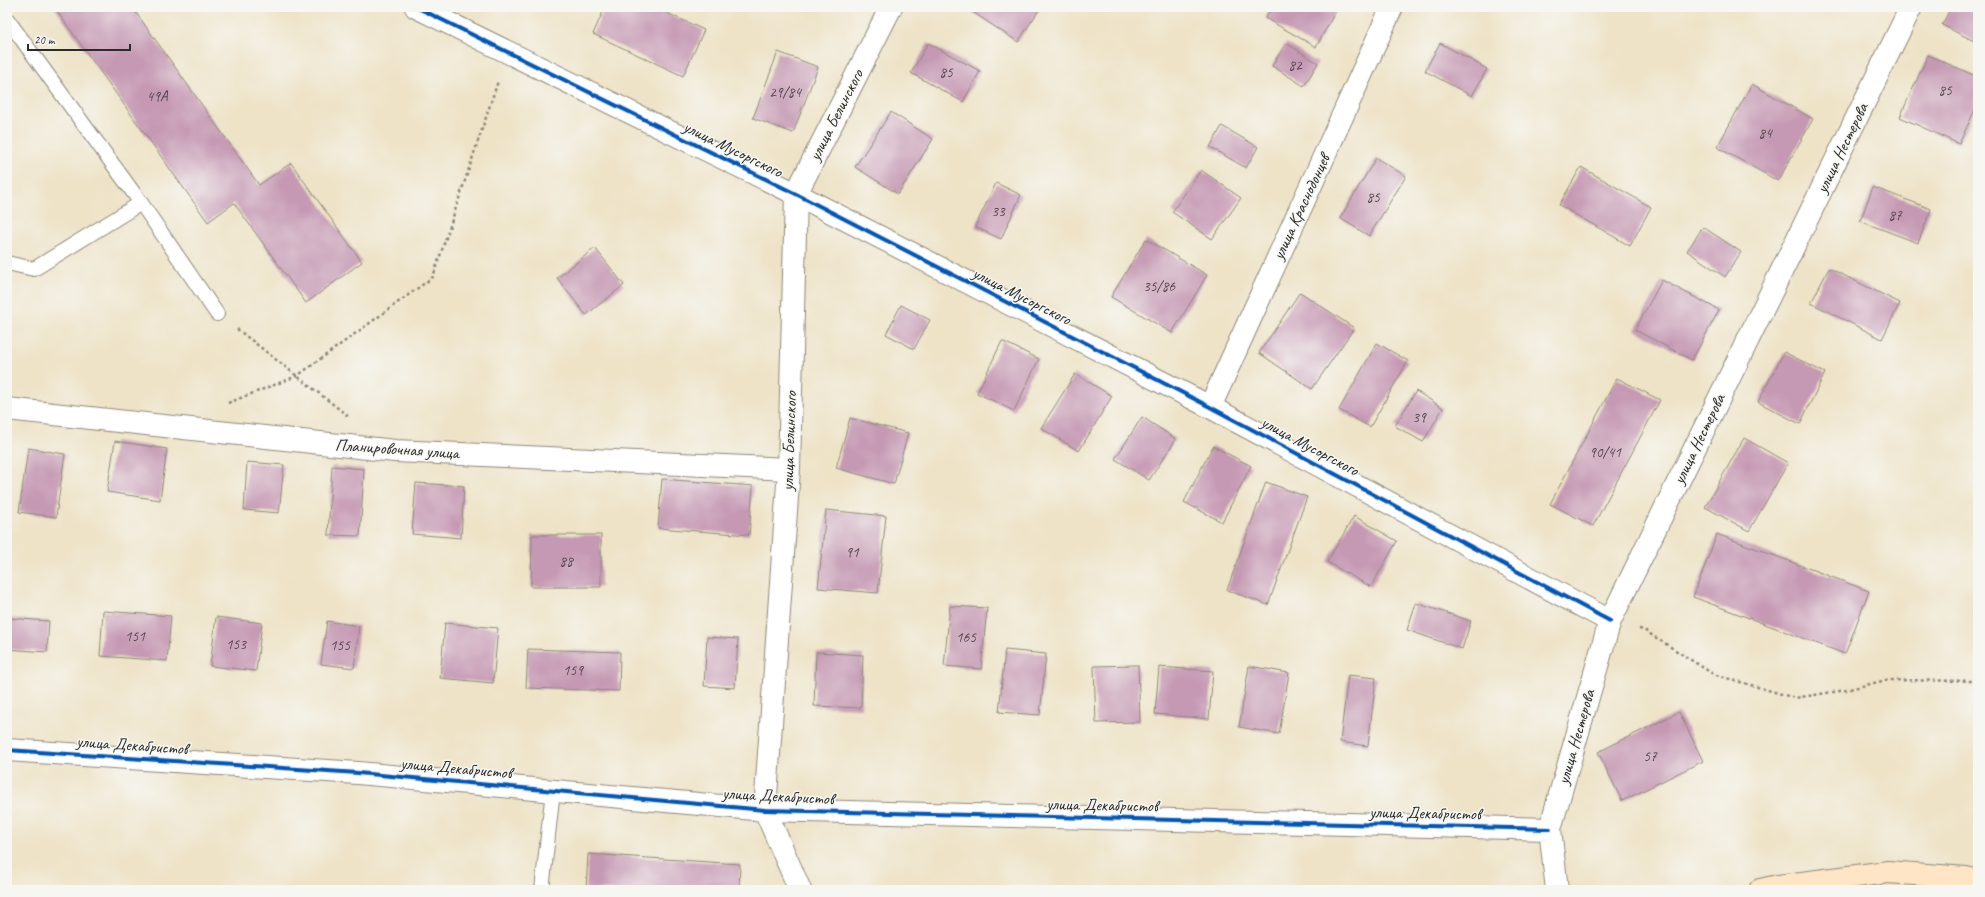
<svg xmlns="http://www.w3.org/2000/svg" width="1985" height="897" font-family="Caveat,sans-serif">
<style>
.building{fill:#c598b3}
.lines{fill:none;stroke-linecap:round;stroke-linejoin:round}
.lane-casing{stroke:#8c8779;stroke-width:16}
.street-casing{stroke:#8c8779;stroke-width:24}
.secondary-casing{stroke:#8c8779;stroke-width:24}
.path{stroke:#8c8779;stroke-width:2.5;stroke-dasharray:3 3;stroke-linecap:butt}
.lane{stroke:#fff;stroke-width:14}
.street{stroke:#fff;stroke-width:22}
.secondary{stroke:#fde5c5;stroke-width:22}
.cycleway-casing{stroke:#f6f6f2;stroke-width:6}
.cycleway{stroke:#0057b8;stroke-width:4}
.labels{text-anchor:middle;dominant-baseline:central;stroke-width:3;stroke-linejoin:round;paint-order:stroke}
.number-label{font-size:15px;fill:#52464d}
.street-label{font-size:17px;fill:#2b2b2b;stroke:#f6f6f2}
</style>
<rect width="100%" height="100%" fill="#f6f6f2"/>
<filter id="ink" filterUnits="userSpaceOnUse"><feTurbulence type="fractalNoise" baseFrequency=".025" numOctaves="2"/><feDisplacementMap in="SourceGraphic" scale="8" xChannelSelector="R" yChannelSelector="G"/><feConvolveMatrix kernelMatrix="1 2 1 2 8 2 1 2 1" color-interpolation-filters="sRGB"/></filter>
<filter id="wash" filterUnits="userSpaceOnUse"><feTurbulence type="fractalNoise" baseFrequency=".012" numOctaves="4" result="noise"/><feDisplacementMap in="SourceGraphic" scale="16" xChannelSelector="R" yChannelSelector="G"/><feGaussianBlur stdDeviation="0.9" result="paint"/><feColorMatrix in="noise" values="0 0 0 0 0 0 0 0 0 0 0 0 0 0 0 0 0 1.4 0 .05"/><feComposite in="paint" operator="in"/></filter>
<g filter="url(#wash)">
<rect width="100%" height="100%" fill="#eee3c7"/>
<g id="blocks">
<path class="building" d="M54,7H132L259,185L291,163L362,262L306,303L234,203L208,222Z
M605,7H654L704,30L683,76L593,34Z
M965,7H1041L1018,42Z
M1272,7H1338L1316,47L1265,18Z
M1951,7H1978V43L1942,25Z
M928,43L980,71L963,102L911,73Z
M1286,43L1318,63L1304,86L1272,66Z
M1440,43L1487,69L1472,96L1425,71Z
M778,52L818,67L793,133L753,118Z
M1928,55L1978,77V103L1959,144L1900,117Z
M1752,84L1813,119L1778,181L1717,147Z
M891,112L933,139L898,194L855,167Z
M1222,126L1258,147L1246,168L1210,147Z
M1376,158L1406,176L1369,236L1340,218Z
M1581,167L1651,207L1630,246L1559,205Z
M1201,170L1241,198L1212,239L1172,212Z
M996,183L1021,195L1001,239L975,227Z
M1873,187L1931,209L1918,243L1860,221Z
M1703,227L1741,252L1725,277L1687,251Z
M1146,239L1207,275L1172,333L1111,297Z
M595,248L624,285L586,315L557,278Z
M1829,268L1900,303L1882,339L1811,303Z
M1662,280L1719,310L1692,360L1635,330Z
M1300,292L1354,328L1312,389L1259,353Z
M901,305L930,320L914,349L886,334Z
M1002,341L1039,359L1014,411L977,393Z
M1377,343L1408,361L1370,427L1339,410Z
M1784,352L1825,373L1800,424L1758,402Z
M1075,374L1112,396L1079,451L1041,428Z
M1617,378L1660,400L1593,526L1550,504Z
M1416,391L1443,408L1423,442L1395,426Z
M1142,417L1176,439L1149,480L1115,459Z
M850,418L908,433L894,484L836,468Z
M1744,438L1788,463L1749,531L1705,507Z
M115,441L167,449L160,500L107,492Z
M1213,446L1251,466L1222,522L1184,502Z
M28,448L65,454L56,517L19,512Z
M247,462L284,465L279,513L244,510Z
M332,466L364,469L360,536L328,535Z
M662,479L753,486L749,535L658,528Z
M1266,482L1307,497L1268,605L1227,590Z
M416,483L464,486L461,538L412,534Z
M826,510L886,516L878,593L818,588Z
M1354,516L1397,541L1371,587L1327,562Z
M1717,534L1869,591L1845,654L1693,597Z
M532,535H601V587H531Z
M1416,603L1471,621L1462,649L1407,630Z
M950,606L987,608L981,669L944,666Z
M103,611L171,616L167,661L100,656Z
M216,617L262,623L256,671L210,666Z
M7,618L49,621L47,652L7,649Z
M327,621L359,626L354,668L321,664Z
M445,623L498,628L493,683L440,678Z
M707,637L738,639L735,688L704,686Z
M528,649L620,652L619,691L526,688Z
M1005,650L1046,654L1040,715L999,712Z
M816,652L863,655L861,708L814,706Z
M1138,665L1140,722L1096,723L1094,666Z
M1249,666L1289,673L1279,734L1239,727Z
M1159,667L1213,671L1209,719L1155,714Z
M1348,675L1376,678L1368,746L1340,742Z
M1679,712L1703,761L1622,801L1598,752Z
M588,854L740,864L739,890H586Z"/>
</g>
</g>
<g filter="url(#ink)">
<use href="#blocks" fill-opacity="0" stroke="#8c8779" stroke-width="1"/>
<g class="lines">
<defs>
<path id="lane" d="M7,19L141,203L217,314
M7,263L34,269L141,203
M542,890L553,790"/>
<path id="street" d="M416,7L796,194L1210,407L1610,621
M1210,407L1392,7
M7,409L395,451L789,469
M7,750L358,773L765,810L1550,829
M800,890L765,810L789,469L796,194L891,7
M1557,890L1550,829L1610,621L1911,7"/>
<path id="secondary" d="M1760,890L1778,886L1888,872L1966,878L1978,881"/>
</defs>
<use href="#lane" class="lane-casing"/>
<use href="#street" class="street-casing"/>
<use href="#secondary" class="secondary-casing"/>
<path class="path" d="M237,329L348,416
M228,403L297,376L433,277L498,81
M1639,629L1644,630L1713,674L1795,698L1846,690L1886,680L1978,681"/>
<use href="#lane" class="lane"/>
<use href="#street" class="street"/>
<use href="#secondary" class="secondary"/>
<defs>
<path id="cycleway" d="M416,7L796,194L1210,407L1610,621
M7,750L358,773L765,810L1550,829"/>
</defs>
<use href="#cycleway" class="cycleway-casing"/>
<use href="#cycleway" class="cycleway"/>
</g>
</g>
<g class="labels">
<g class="number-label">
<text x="1295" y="65">82</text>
<text x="946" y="72">85</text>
<text x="1945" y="90">85</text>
<text x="785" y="92">29/84</text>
<text x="157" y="96">49А</text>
<text x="1765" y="133">84</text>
<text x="1373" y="197">85</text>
<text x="998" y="211">33</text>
<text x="1895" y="215">87</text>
<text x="1159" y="286">35/86</text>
<text x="1419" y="417">39</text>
<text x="1605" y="452">90/41</text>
<text x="852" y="552">91</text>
<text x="566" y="561">88</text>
<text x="135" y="636">151</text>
<text x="966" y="637">165</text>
<text x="236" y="644">153</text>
<text x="340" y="645">155</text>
<text x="573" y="670">159</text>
<text x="1650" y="756">57</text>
</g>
<g class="street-label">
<text transform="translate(836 115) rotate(-63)">улица Белинского</text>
<text transform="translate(1842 148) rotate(-64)">улица Нестерова</text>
<text transform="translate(733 149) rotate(26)">улица Мусоргского</text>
<text transform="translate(1301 207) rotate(-65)">улица Краснодонцев</text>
<text transform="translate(1022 296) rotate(27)">улица Мусоргского</text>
<text transform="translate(1699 439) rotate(-64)">улица Нестерова</text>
<text transform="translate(789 441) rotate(-88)">улица Белинского</text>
<text transform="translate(1310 446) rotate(28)">улица Мусоргского</text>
<text transform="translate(397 449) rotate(4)">Планировочная улица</text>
<text transform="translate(1576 737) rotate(-74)">улица Нестерова</text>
<text transform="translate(132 745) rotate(4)">улица Декабристов</text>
<text transform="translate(456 768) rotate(5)">улица Декабристов</text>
<text transform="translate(778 796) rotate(3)">улица Декабристов</text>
<text transform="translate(1102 805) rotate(1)">улица Декабристов</text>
<text transform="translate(1425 813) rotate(1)">улица Декабристов</text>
</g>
</g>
<rect width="1985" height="897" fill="none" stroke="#f6f6f2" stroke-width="24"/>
<path d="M28 44v6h102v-6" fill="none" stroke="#2b2b2b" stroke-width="2"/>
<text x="34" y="44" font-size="12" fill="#2b2b2b" stroke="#f6f6f2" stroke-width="3" paint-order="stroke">20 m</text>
</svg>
